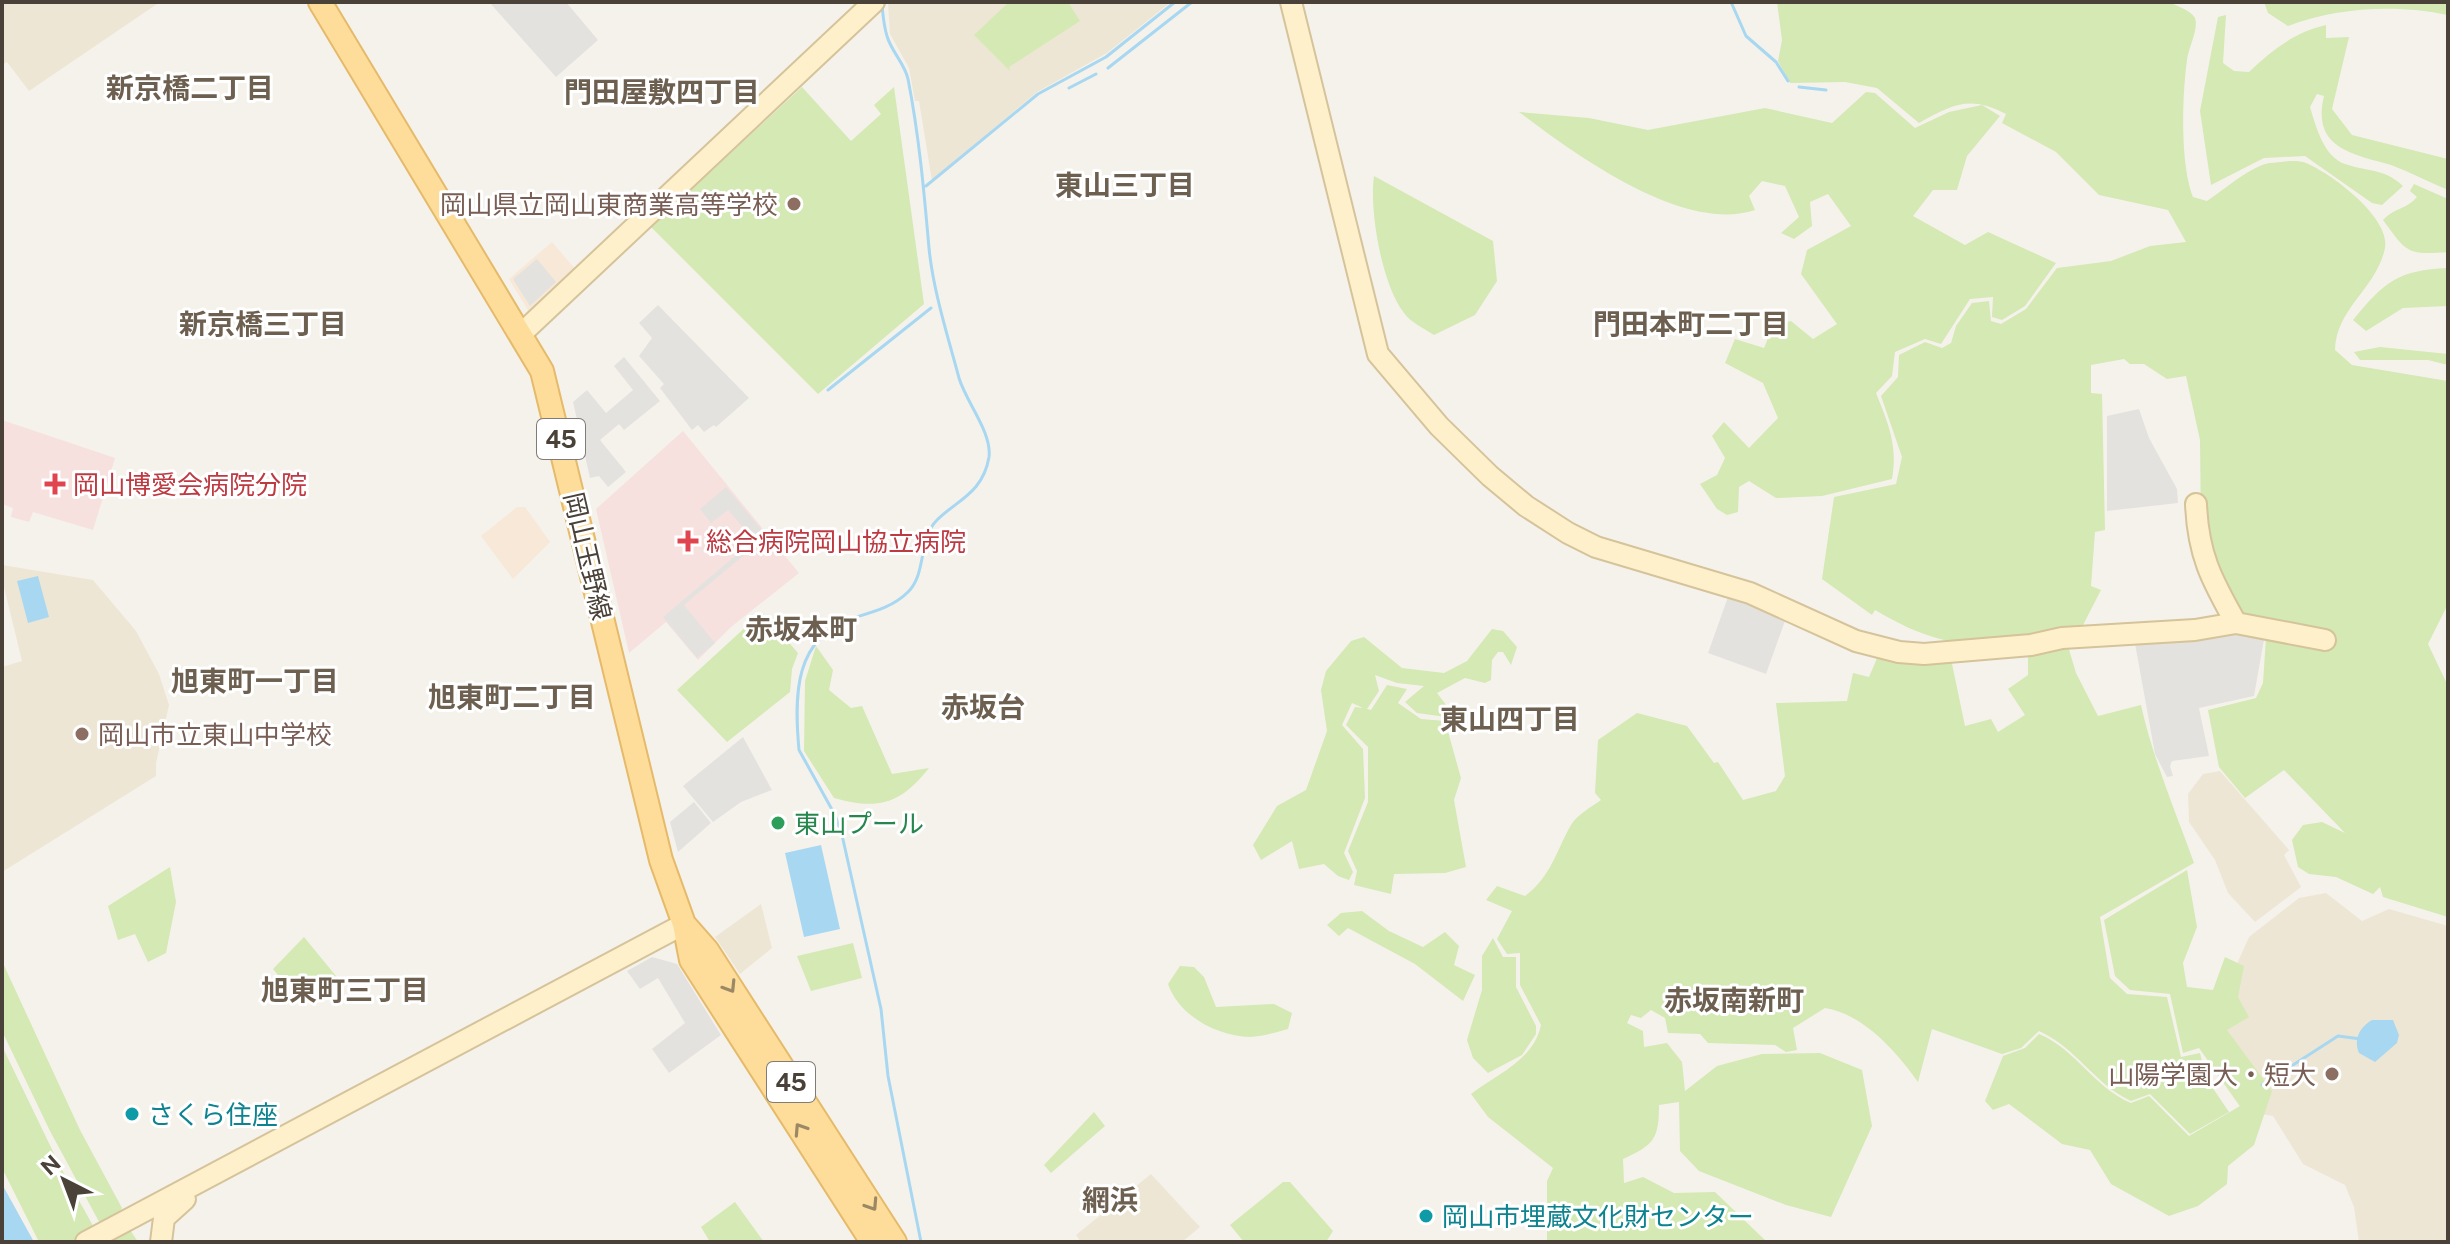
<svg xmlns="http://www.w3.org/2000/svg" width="2450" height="1244" font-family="'Public Sans','Noto Sans JP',sans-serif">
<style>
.commercial{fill:#f7e8d7}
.education{fill:#eee6d5}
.medical{fill:#f6e1df}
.green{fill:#d4e9b4}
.parking{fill:#e4e2df}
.water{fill:#a8d7f1}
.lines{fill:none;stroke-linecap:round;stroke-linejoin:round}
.stream{stroke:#a8d7f1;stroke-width:3}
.secondary-casing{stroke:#d5c39a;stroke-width:24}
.primary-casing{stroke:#e5ba6a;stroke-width:26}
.secondary{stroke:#fff0cc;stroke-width:20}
.primary{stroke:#fedd9b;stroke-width:22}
.oneway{stroke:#9b8865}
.education-dot{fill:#8d6e63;stroke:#fff;stroke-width:3}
.health-dot{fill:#e0444e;stroke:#fff;stroke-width:3}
.leisure-dot{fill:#2e9e5b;stroke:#fff;stroke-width:3}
.culture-dot{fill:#0f9aa8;stroke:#fff;stroke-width:3}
.labels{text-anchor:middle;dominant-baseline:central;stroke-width:6;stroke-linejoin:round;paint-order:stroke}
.shield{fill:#fff;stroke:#807b74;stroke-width:2}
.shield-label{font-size:24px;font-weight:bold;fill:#4a4238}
.education-label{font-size:26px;fill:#785e54;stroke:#fff;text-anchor:end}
.health-label{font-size:26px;fill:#be3a42;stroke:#fff;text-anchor:start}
.street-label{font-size:26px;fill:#4a4238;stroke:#fff}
.leisure-label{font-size:26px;fill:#27864d;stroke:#fff;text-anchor:start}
.culture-label{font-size:26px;fill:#0d838f;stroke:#fff;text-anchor:start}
.neighbourhood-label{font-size:28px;font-weight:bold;fill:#6d6050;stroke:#fff}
</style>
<rect width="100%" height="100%" fill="#f5f2eb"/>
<path class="commercial" d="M552,242L575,269L529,312L509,279Z
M517,507H525L550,542L513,579L481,536Z"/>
<path class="education" d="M2,2H160L29,91L7,62L2,65Z
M888,2H1171L1107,53L1037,92L932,181L919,101H915L909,68L890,34Z
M2,565L93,580L136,631L159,674L169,705L156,763V776L2,872V667L22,661L2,579Z
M2220,771L2289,850L2284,855L2301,887L2255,922L2228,893L2215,860L2189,822L2188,794L2203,774Z
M2326,893L2362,921L2389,909L2448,926V1242H2359L2354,1207L2345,1185L2303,1164L2273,1116L2243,1111L2212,1067L2210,1024L2249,937L2299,898Z
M761,904L772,948L740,974L715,937Z
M1151,1174L1200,1227L1182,1242H1081L1076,1235Z"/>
<path class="medical" d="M2,420L115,458L93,530L33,512L29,522L11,517L13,508L2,504Z
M683,431L799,573L731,627L698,660L666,622L629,653L596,509Z"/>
<path class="green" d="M1009,2H1068L1080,21L1009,67L1010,71L974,35Z
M1777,2H2169C2176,6 2191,10 2195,18C2199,29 2188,49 2187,60C2182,96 2180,164 2193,197L2207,201C2224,190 2250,166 2270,163C2279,162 2297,159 2306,163C2331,173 2391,218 2385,248C2377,288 2336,308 2335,350L2352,365L2448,381V604L2428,644L2448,686V917L2383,897L2380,887L2373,894L2336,877L2309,874L2298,867L2292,840L2303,825L2322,822L2345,833L2284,770L2245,798L2219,767L2208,710L2256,698L2263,683L2267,623L2240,617L2201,527L2200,440L2186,376L2167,379L2144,364H2130L2124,359L2091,365V393L2102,394L2105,530L2095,532L2091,586L2101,590L2081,629C2049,634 1974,646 1944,640C1919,634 1897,623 1875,610L1872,615L1822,579L1834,497L1896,484L1902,457L1881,396L1898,377L1899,355L1925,342L1942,348L1951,343L1956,326L1972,303L1989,301L1991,321L2001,324L2026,309L2057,268L2111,261L2150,246L2186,242L2168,210L2099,195L2056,152L2002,123L2006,114C1970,95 1953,104 1919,123L1877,88L1845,82L1790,83L1778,61L1782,40Z
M2264,2H2448V15C2398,4 2336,7 2288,26L2268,13Z
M2226,15L2223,63L2234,71L2249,72C2272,50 2295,32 2326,25V38L2349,37L2332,109L2352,135L2448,159V190C2429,182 2410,172 2391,165C2354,154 2311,149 2324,96L2317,94L2310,107C2316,127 2324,157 2345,164C2368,172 2384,168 2403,186L2382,205L2372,203L2305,156L2264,158L2211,185L2200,111L2218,17Z
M802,87L851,141L881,114L874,105L894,87L924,304L818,394L651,227Z
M1866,92L1875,93L1915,128L1949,112L1982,105L2000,116L1967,156L1957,190H1933L1913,216L1965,245L1988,232L2056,263L2025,306L2002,320L1992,317L1993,297L1970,299L1941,344L1925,339L1895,352L1892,376L1876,393C1888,423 1898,445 1892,479L1822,496L1776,498L1749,481L1739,487L1738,512L1727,515L1717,509L1700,484L1717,475L1725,458L1712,436L1724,422L1749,448L1778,418L1763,383L1725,363L1735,339L1764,348L1773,326L1791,321L1813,339L1837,324L1801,274L1807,250L1851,226L1828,194L1810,202L1812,226L1794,239L1781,233L1799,217L1785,186L1762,181L1749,196L1755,210C1683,234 1575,154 1519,112L1589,118L1648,130L1765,108L1832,123Z
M1374,176L1493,241L1497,281L1475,315L1434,335C1425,329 1410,322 1404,313C1382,285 1369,211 1374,176Z
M2414,184L2448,199V252C2407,255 2407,253 2383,220C2394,208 2407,209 2417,197L2410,191Z
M2448,268V306L2403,308L2366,331L2353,320C2384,282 2398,270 2448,268Z
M2380,347L2448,354V365L2428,360H2360L2354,352Z
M762,612L798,653L792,669L790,692L727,742L677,690Z
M1492,629L1503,631L1517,647L1511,665L1503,652H1498L1492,660L1491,680L1485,683L1465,678L1437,693L1450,710L1446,717L1417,713L1405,702L1424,686L1397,683L1375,675L1379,691L1367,709L1371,710L1387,685L1407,689L1398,703L1421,719L1445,721L1461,778L1454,800L1466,867L1445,873L1394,874L1391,894L1354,885L1357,871L1348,851L1368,802V747L1346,725L1355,707L1363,708L1352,703L1342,725L1363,749L1365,798L1344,853L1353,872L1349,880L1338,876L1324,864L1299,869L1292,841L1261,860L1253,845L1277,806L1306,790L1327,731L1321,690L1326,671L1351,641L1364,637L1402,668L1444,673L1467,661Z
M816,646L833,670L829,690L851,708L862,706L892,774L929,768C900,805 877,810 834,798L804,751L805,681Z
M2068,646L2076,673L2098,716L2141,705C2153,759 2175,810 2194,863L2100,917L2110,978L2127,994L2167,997L2181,1057L2200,1053L2206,1078L2229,1112L2190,1134L2150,1094L2131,1101C2094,1084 2077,1048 2039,1031L2021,1048L2002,1054L1932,1029L1918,1082C1896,1051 1863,1014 1825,1008L1793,1028L1797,1050L1786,1052L1775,1045L1708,1043L1700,1034L1668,1033L1665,1018L1651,1010L1641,1018L1631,1015L1627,1023L1643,1031L1644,1047L1667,1043L1682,1062L1685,1091L1717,1066L1762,1054L1820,1053L1862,1070L1872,1126L1831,1217L1786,1205L1699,1171L1680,1151L1679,1102L1659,1105C1659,1139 1654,1145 1623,1159L1624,1183L1643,1177L1674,1193L1715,1192L1767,1242H1547V1181L1553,1168L1488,1117L1471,1094C1497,1074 1534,1060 1541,1025L1520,985V953L1507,954L1497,939L1512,911L1486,900L1497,886L1525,896C1551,877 1556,851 1571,825C1577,815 1591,807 1601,800L1595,793L1598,740L1637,713L1687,726L1714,763L1718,762L1743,800L1776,791L1785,776L1776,703L1847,701L1853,673L1869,677L1878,656L1909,663L1951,659L1965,726L1991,719L1998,732L2025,715L2008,689L2028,675V651Z
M170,867L176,902L166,953L148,962L135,934L118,940L108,906Z
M2187,870L2197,927L2183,963L2187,987L2213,990L2225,957L2244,966L2238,997L2249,1017L2227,1030L2272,1091L2254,1145L2228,1166L2227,1184L2198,1206L2169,1216L2111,1184L2090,1150L2062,1144L2009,1104L1993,1110L1985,1101L2003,1056L2025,1048L2039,1034C2076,1049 2094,1088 2131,1103L2149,1096L2189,1136L2240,1106L2199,1048L2183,1053L2170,994L2130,990L2115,976L2104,920Z
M1362,911L1389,931L1423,947L1445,932L1459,946L1454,965L1475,975L1463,1001L1415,964L1348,928L1339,936L1327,925L1341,913Z
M304,937L336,976L310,999L296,980L287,986L273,969Z
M1493,938L1503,957H1516V987L1536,1026V1034L1522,1055L1488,1073L1473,1058L1467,1040L1482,990V956Z
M853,943L862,978L811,991L797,956Z
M2,961L80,1130L122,1208L119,1213L138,1242H110L50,1131L2,1031Z
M1180,966L1194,967L1204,977L1216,1007L1274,1004L1292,1013L1288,1029C1276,1032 1262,1037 1250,1037C1217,1036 1179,1016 1168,984Z
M2,1046L61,1168L102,1242H39L2,1168Z
M1094,1112L1105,1126L1051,1173L1044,1165Z
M1283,1182H1290L1333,1231L1326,1242H1244L1230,1225Z
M735,1202L764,1242H710L701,1227Z"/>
<path class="parking" d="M489,2H566L598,40L556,77Z
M537,259L556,282L530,306L513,279Z
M658,305L749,398L716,427L714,425L704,432L698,425L692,430L660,388L664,384L639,356L652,338L639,323Z
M624,357L660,401L624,430L619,424L600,440L626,472L608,487L599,476L590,478L573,402L587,390L606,413L633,390L614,366Z
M2139,409L2149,438L2177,489L2178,503L2107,511V416Z
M726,487L767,536L684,605L715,643L697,658L663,617L754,540L728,510L711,523L700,509Z
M1728,597L1786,618L1766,674L1708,653Z
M2215,630L2265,634L2254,696L2199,708L2209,756L2172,761L2170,766L2173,776L2167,777L2155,754L2134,638Z
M743,737L772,790L741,802L713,822L683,786Z
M694,802L711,823L678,852L670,822Z
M652,957L677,964L721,1035L669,1073L652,1049L685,1023L658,978L640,989L627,971Z"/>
<path class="water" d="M38,576L49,617L28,623L17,581Z
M821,845L840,929L804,937L785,853Z
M2372,1020H2393L2399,1035L2397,1043L2375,1062L2359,1053C2353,1039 2360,1027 2372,1020Z
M2,1184L34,1242H2Z"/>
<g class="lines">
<path class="stream" d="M1731,2L1746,36L1776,62L1788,81
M882,6C883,15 884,27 887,36C891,51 905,64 908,79C919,135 924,191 929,248C933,290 948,337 959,378C966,402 992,432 989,457C983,493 957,500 937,520C918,539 927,573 908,592C893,607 873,612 853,618C794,638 794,695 799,750L835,815L842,835L881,1009L888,1076L921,1242
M1108,68L1192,2
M1799,87L1826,90
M1069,88L1096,74
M926,186L1038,94L1106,57L1175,2
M828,390L931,308
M2262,1085L2338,1036L2361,1039"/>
<defs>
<path id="secondary" d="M1291,2L1378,354L1439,426L1490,476L1526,506L1568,533L1596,547L1750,593L1856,641L1899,652L1924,654L2031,645L2062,638L2195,630L2236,623L2325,640
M521,334L874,2
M2196,504C2198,554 2211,579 2236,623
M86,1242L684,924
M161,1242L164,1218L185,1199"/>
<path id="primary" d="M320,2L542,371L661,860L684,924L691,960L872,1242
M685,925L707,950L895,1242"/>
</defs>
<use href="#secondary" class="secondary-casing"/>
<use href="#primary" class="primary-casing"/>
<use href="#secondary" class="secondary"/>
<use href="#primary" class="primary"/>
</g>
<defs><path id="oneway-chevron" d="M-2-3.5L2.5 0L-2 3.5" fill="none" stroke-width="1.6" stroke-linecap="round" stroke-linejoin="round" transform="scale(2)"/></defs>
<g class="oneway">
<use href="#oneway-chevron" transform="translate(730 987) rotate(58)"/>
<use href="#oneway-chevron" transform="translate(800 1129) rotate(-123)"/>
<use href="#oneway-chevron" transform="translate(872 1205) rotate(57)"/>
</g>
<g class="education-dot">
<circle cx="794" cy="204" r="8"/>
<circle cx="82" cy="734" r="8"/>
<circle cx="2332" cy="1074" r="8"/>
</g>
<g class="health-dot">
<path d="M51 472h8v8h8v8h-8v8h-8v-8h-8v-8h8z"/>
<path d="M684 529h8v8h8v8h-8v8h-8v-8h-8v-8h8z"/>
</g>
<circle class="leisure-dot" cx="778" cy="823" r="8"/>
<g class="culture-dot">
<circle cx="132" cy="1114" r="8"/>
<circle cx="1426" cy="1216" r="8"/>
</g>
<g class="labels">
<g class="shield">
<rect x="537" y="419" width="48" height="40" rx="6"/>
<rect x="767" y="1062" width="48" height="40" rx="6"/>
</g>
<g class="shield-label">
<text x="561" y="439">45</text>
<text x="791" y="1082">45</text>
</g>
<g class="education-label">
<text x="778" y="204">岡山県立岡山東商業高等学校</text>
<text x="98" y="734" text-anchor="start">岡山市立東山中学校</text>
<text x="2316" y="1074">山陽学園大・短大</text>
</g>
<g class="health-label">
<text x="73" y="484">岡山博愛会病院分院</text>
<text x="706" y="541">総合病院岡山協立病院</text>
</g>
<g class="street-label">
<text transform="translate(588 556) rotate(77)">岡山玉野線</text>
</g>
<g class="leisure-label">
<text x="794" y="823">東山プール</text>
</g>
<g class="culture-label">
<text x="148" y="1114">さくら住座</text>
<text x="1442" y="1216">岡山市埋蔵文化財センター</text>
</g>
<g class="neighbourhood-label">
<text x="190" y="87">新京橋二丁目</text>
<text x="662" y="91">門田屋敷四丁目</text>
<text x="1125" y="184">東山三丁目</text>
<text x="263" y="323">新京橋三丁目</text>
<text x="1691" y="323">門田本町二丁目</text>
<text x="801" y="628">赤坂本町</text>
<text x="255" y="680">旭東町一丁目</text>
<text x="512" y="696">旭東町二丁目</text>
<text x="983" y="706">赤坂台</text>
<text x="1510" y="718">東山四丁目</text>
<text x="345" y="989">旭東町三丁目</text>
<text x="1734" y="999">赤坂南新町</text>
<text x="1110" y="1199">網浜</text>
</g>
</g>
<rect width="2450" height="1244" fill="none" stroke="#4a4238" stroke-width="8"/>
<g transform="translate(64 1180) rotate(318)" stroke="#ffffff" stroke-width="6" paint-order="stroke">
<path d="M0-6L14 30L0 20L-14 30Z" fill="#4a4238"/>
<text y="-12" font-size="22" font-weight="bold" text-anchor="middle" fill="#4a4238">N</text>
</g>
</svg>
